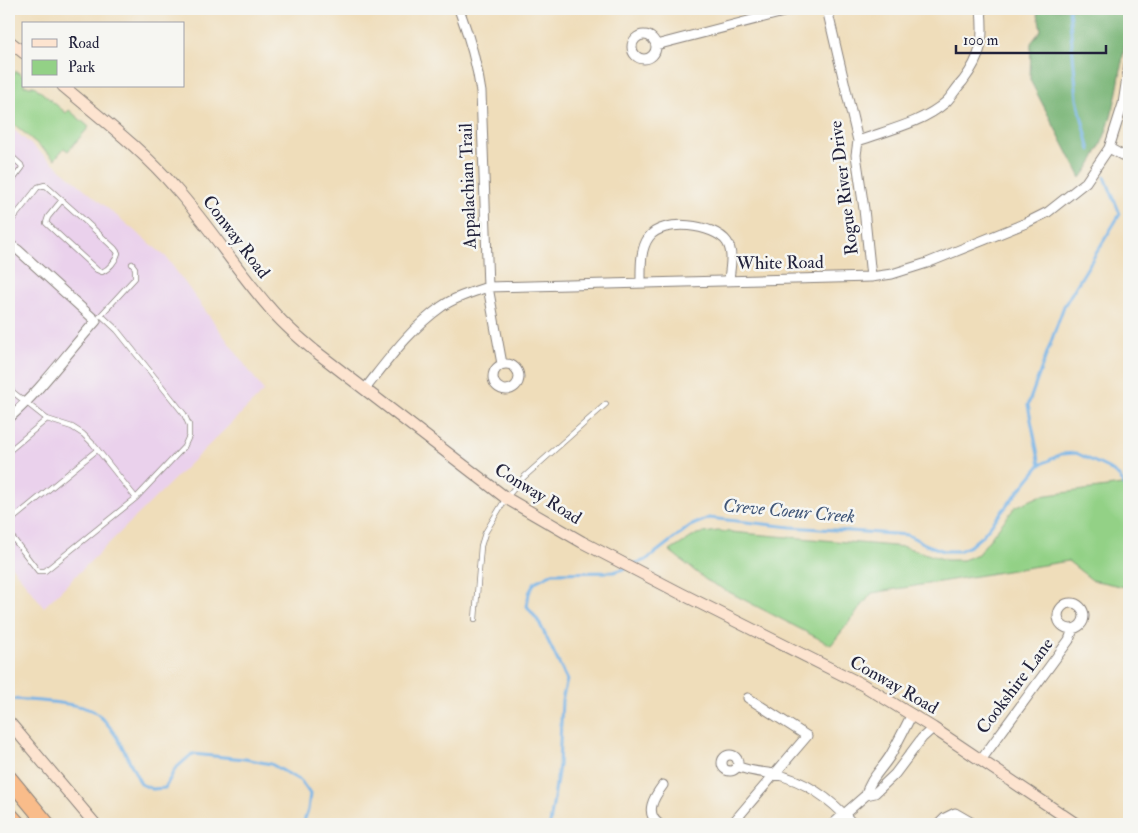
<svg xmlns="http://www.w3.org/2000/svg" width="1138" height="833" font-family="'IM FELL Double Pica',serif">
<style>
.built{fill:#ead1ec}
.green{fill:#93d186;stroke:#5a7a60}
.forest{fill:#76b373;stroke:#4c6a57}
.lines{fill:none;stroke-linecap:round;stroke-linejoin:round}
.stream{stroke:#74b3e7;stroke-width:3}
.lane-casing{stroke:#88807a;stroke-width:6}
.street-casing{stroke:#88807a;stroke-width:11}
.secondary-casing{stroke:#88807a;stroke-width:13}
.highway-casing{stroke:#88807a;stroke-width:17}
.lane{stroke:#fff;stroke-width:4.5}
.street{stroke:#fff;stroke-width:9}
.secondary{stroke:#fde4d0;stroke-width:11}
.highway{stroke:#f9bc8a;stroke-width:15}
.labels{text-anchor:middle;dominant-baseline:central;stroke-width:5;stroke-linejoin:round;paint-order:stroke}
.street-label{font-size:18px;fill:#22223b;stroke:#f6f6f2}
.water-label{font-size:19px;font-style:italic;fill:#3f5577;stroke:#f6f6f2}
</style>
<rect width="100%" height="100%" fill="#f6f6f2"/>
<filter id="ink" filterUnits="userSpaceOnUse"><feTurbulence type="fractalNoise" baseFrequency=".02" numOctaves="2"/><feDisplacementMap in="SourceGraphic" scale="10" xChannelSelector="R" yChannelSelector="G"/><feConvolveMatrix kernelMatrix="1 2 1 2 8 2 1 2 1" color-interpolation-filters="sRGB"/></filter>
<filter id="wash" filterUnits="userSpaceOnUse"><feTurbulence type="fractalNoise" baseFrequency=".0096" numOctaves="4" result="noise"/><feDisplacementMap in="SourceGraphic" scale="20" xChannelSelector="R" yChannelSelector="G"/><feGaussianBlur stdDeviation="1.12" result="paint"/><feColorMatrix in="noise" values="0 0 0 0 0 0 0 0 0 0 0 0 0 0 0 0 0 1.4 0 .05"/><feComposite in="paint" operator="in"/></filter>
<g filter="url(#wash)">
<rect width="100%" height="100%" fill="#efddba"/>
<path class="built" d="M9,126L166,257L264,391L44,607L9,563Z"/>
<path class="green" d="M16,71L24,77V86H34L66,113L69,110L89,127L68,151L64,148L55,159L9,120V80Z
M1129,484V588L1092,580L1068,561L872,593L831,645L706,580L670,551L697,534L718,531L905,547L946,560H963L978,554L1015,507L1040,496Z"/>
<path class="forest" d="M1037,9H1129C1121,66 1118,131 1081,178L1030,80L1031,43L1041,30Z"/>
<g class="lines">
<path class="stream" d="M1069,9L1077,99L1090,150
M1040,465L1028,405L1064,306L1120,214L1105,177
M634,564L646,560L690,526L709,518L791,527L908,535L927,545L944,551H959L970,546L982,536L1040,465L1061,454L1076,453L1108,468L1120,477L1129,497
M9,699C29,700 76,702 93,711C115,724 129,762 141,784L152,789L165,788L175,769L192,754L245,759L271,764L301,781L310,794L308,810L303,824
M550,824L559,765L562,700L567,680L539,622L527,606L529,593L535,582L553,573L614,572L626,568"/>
</g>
</g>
<g filter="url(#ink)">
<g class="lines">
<defs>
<path id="lane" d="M9,154L21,165L22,168L9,185
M9,224L38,187L45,185C69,206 92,227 115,249L118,253C116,261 109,269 102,272L97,270L46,223L48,217L62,200
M100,316L135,278V268L132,264
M9,389L47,419L72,427L83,434L93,444L136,498
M9,451L47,419
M9,522L97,450
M9,533L38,571H45L136,498L184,447L189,436V425L184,414L117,330L101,315
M475,619L481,546L485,533L506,498L524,477L606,404"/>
<path id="street" d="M459,9C469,36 477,63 481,92L488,287L502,364
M827,9L858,141L856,155L864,209L871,277
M632 47a12 12 0 1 1 24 0a12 12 0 1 1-24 0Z
M656,45L795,9
M858,141C888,130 922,123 946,102C952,96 957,87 963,81C982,56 984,40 981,9
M1109,148L1129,159
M9,244L18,250L96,321C67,353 42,389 9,418
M641,282C641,267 640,249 649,237C663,218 714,224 727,242C734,253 730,268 729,280
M493 377a13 13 0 1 1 26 0a13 13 0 1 1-26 0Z
M365,389C388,360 410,329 441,307C455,297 473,292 488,287L871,277L892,274L927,263L1026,223L1048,212L1086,182L1109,148L1123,104L1129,64
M1058 616a13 13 0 1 1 26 0a13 13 0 1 1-26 0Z
M722 763a8 8 0 1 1 16 0a8 8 0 1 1-16 0Z
M981,760L1069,640L1073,629
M737,766C750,772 762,772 775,774C806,781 832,800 853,824
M866,795C869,780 882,769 890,756C898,742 905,728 912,714
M659,824C644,813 654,797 663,785
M732,824L807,736L748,698
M833,824L866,795L875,793L895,774L922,738L933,728
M939,824L945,818L955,813L974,824"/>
<path id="secondary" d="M9,41L24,53
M63,86C102,119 143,150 176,189C209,226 236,269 268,306C282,323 298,337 315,351L506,498L582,542L680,593L863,685L933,728L1076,824
M9,722L95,824"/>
<path id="highway" d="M9,778L47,824
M9,814L18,824"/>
</defs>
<use href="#lane" class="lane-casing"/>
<use href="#street" class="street-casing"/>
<use href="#secondary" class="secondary-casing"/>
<use href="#highway" class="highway-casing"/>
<use href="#lane" class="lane"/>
<use href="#street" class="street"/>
<use href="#secondary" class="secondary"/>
<use href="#highway" class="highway"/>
</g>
</g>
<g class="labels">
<g class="street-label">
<text transform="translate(468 186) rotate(-92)">Appalachian Trail</text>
<text transform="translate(844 188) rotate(-97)">Rogue River Drive</text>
<text transform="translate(236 237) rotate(53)">Conway Road</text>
<text transform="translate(780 263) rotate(-1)">White Road</text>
<text transform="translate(538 494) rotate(32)">Conway Road</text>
<text transform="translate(894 685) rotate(30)">Conway Road</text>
<text transform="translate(1015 686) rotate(-53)">Cookshire Lane</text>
</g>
<g class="water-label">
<text transform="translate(789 511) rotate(5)">Creve Coeur Creek</text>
</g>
</g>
<rect width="1138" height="833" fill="none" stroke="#f6f6f2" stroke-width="30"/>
<rect x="22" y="22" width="162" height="65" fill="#f6f6f2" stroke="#a1a1a9"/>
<rect x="32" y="39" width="25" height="8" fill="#fde4d0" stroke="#a1a1a9"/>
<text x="68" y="48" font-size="15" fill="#22223b">Road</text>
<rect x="32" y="60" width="25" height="15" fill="#93d186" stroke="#a1a1a9"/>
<text x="68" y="72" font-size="15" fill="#22223b">Park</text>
<path d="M956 45v8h150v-8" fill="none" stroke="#22223b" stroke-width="2.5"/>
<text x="963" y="45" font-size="15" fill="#22223b" stroke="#f6f6f2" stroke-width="4" paint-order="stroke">100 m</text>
</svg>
